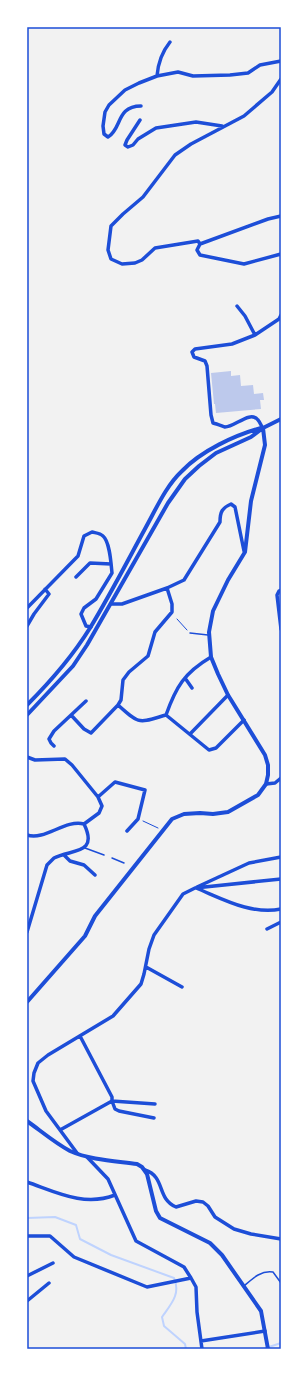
<svg xmlns="http://www.w3.org/2000/svg" width="308" height="1376" font-family="Mulish,sans-serif">
<style>
.lines{fill:none;stroke-linecap:round;stroke-linejoin:round}
.stream{stroke:#bfd3fe;stroke-width:2}
.building{fill:#bdc9ec}
.path{stroke:#1d4ed8;stroke-width:1}
.service{stroke:#1d4ed8;stroke-width:1.5}
.minor{stroke:#1d4ed8;stroke-width:3.5}
.tertiary{stroke:#1d4ed8;stroke-width:4}
.neatline{fill:none;stroke:#1d4ed8;stroke-width:1.5}
</style>
<rect width="100%" height="100%" fill="#f2f2f2"/>
<g class="lines">
<path class="stream" d="M27,1218L55,1217L76,1225L80,1239L111,1255L174,1278C181,1294 171,1304 162,1317L164,1326L185,1344L186,1349
M263,1349L281,1343"/>
</g>
<path class="building" d="M231,371V376L240,375L241,386L253,385L254,394L263,393L264,400H260L261,409L216,413L215,404H214L211,373Z"/>
<g class="lines">
<path class="path" d="M177,619L187,630
M143,821L158,828"/>
<path class="service" d="M190,633L208,635
M85,848L104,855
M112,858L124,863
M244,1286C252,1279 261,1270 273,1272L281,1283"/>
<path class="minor" d="M157,76C158,63 162,52 170,42
M141,106C116,106 122,129 108,137L104,134L103,126L105,112L109,105L125,90L139,83L157,76L178,72L193,76L230,75L248,73L260,65L281,61
M140,120L127,140L125,145L128,147L133,145L138,139L156,128L196,122L222,126
M281,216L268,219L200,244L197,250L200,255L244,264L281,254
M200,244L198,241L155,248L142,260L135,263L122,264L111,259L108,250L111,226L123,214L143,197L175,155L191,144L244,116L272,92L281,79
M237,306L245,316L255,335
M263,428C261,426 260,422 258,420C250,410 235,427 225,427C222,426 217,424 213,423L211,415L207,366L205,361L194,357L192,352L195,349L232,344L255,335L279,319L281,315
M76,577L90,563L111,564
M167,588L172,604V612L155,632L148,656L129,672L123,680L121,700L118,705C140,725 138,723 166,715C176,687 184,673 211,657
M281,590L279,591L277,595L281,629
M112,604H122L167,588L184,580L220,522C220,512 222,508 231,504L235,507L244,551
M27,608L78,556L84,536L92,532C96,533 100,533 103,536C110,542 111,564 112,573L96,599L84,608L81,614L86,626L91,627
M27,626L34,614L49,594L45,589
M185,678L192,688
M71,715L84,729L91,733L118,705
M166,715L209,750L216,748L244,720
M190,734L228,695
M54,746L51,743L49,739L54,731L86,701
M27,757L35,760L65,759L72,765L98,797L102,806L99,813L84,824
M266,784L275,783L281,778
M98,797L115,782L145,790L138,819L127,831
M27,835C45,841 65,819 84,824C99,855 71,849 54,858C52,860 49,863 47,865L27,932
M64,855L70,861L84,865L95,875
M197,887L249,863L281,857
M196,888C223,899 251,915 281,909
M267,929L281,922
M146,967L182,987
M154,1118L119,1111L115,1109L112,1101L155,1104
M60,1130L112,1101V1097L80,1036
M77,1153L46,1111L33,1081L34,1073L38,1063L48,1055L113,1016L141,984L144,974L149,949L154,935L183,894L195,888L281,879
M87,1157L108,1179L136,1241L184,1267L191,1278L196,1287L197,1312L202,1349
M145,1170C166,1177 156,1198 176,1207L196,1201L203,1202L208,1206L215,1217L234,1229L251,1234L281,1239
M27,1182C56,1192 84,1207 115,1195
M27,1236H50L74,1257L147,1287L191,1278
M27,1276L53,1263
M27,1301L49,1283
M201,1341L265,1331"/>
<path class="tertiary" d="M27,705C51,681 72,657 90,628C110,595 128,560 146,527C157,507 166,486 182,471C201,451 235,435 261,428
M27,715L73,666L87,645L168,503L185,479L199,466L216,453L251,437L263,428L281,419
M27,1002L85,936L95,916L172,819L184,814L200,813L213,814L228,812L258,795L266,784L268,775V765L265,755L228,695L218,674L211,657L209,632L213,611L228,580L245,552L251,501L265,445L263,428
M27,1121C41,1131 55,1143 70,1151C90,1160 115,1161 137,1164L142,1167L147,1174L156,1211L160,1218L210,1243L222,1255L261,1311L268,1349"/>
</g>
<rect width="308" height="1376" fill="none" stroke="#ffffff" stroke-width="56"/>
<rect x="28" y="28" width="252" height="1320" class="neatline"/>
</svg>
